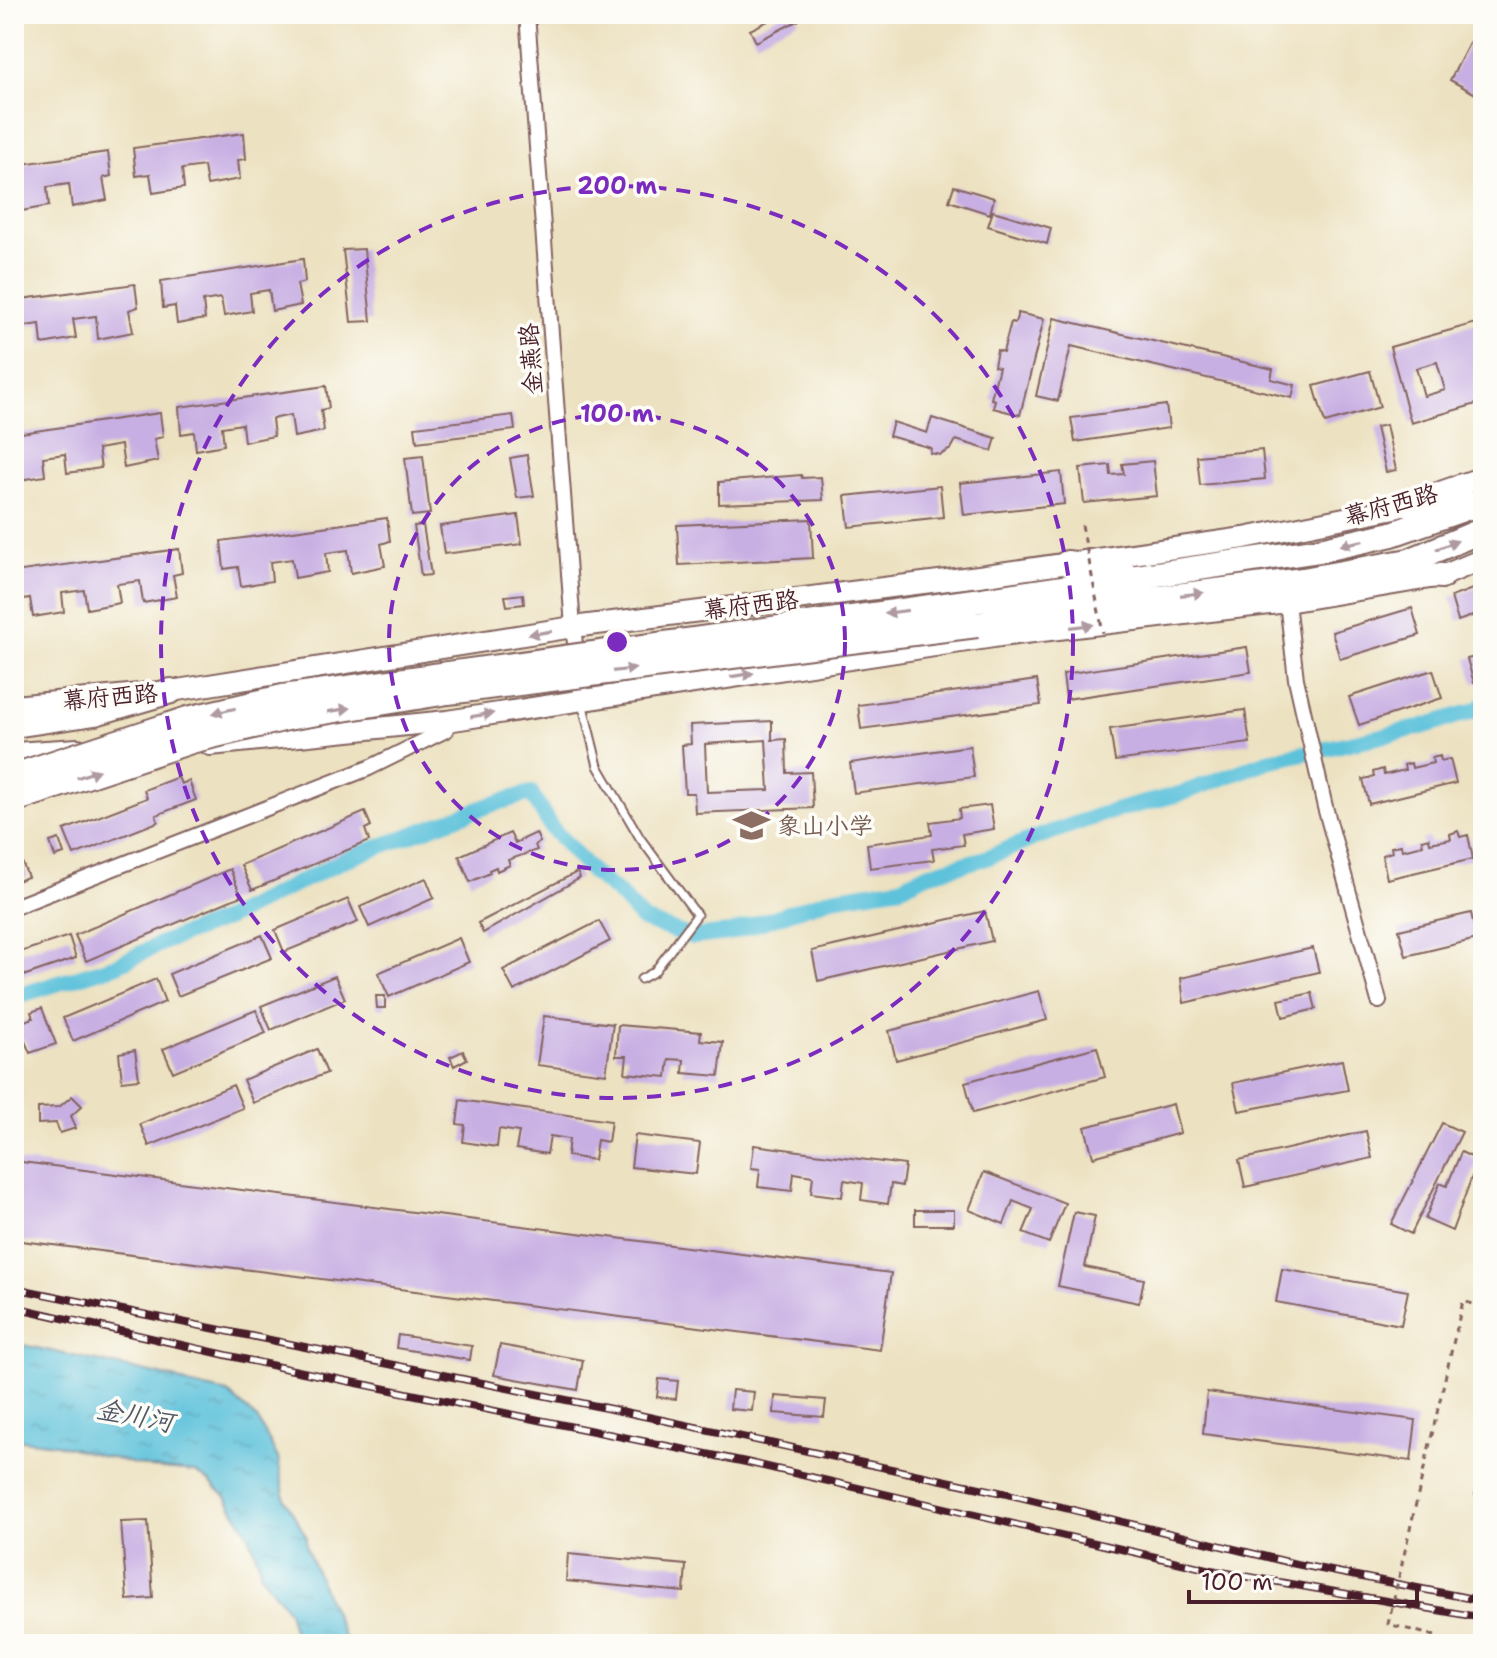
<svg xmlns="http://www.w3.org/2000/svg" width="1497" height="1658" font-family="'Shantell Sans','LXGW WenKai TC',sans-serif">
<style>
.water{fill:url(#water-ripples);stroke:#547083;stroke-width:2}
.lines{fill:none;stroke-linecap:round;stroke-linejoin:round}
.canal{stroke:#5ec2db;stroke-width:16}
.building{fill:#c8afe3;fill-rule:evenodd}
.service-casing{stroke:#83635f;stroke-width:11}
.minor-casing{stroke:#83635f;stroke-width:18}
.secondary-casing{stroke:#83635f;stroke-width:24}
.trunk-casing{stroke:#83635f;stroke-width:28}
.service{stroke:#fff;stroke-width:7}
.minor{stroke:#fff;stroke-width:14}
.secondary{stroke:#fff;stroke-width:20}
.trunk{stroke:#fff;stroke-width:24}
.rail-casing{stroke:#4a1f2b;stroke-width:8}
.rail{stroke:#fdfcf7;stroke-width:5;stroke-dasharray:15;stroke-linecap:butt}
.trunk-bridge-casing{stroke:#83635f;stroke-width:28;stroke-linecap:butt}
.path-bridge{stroke:#83635f;stroke-width:3;stroke-dasharray:6 6;stroke-linecap:butt}
.trunk-bridge{stroke:#fff;stroke-width:24}
.oneway{fill:#ae9aa0}
.ring{fill:none;stroke:#7b2cbf;stroke-width:4;stroke-dasharray:14 10}
.labels{text-anchor:middle;dominant-baseline:central;stroke-width:7;stroke-linejoin:round;paint-order:stroke}
.street-label{font-size:24px;fill:#4a1f2b;stroke:#fdfcf7}
.education-label{font-size:24px;fill:#785e54;stroke:#fdfcf7;text-anchor:start}
.water-label{font-size:26px;font-style:italic;fill:#515869;stroke:#fdfcf7}
.centre{fill:#7b2cbf;stroke:#fdfcf7;stroke-width:4}
.ring-label{font-size:24px;text-anchor:middle;font-weight:bold;fill:#7b2cbf;stroke:#fdfcf7;stroke-width:7;stroke-linejoin:round;paint-order:stroke}
</style>
<defs>
<pattern id="water-ripples" width="26" height="14" patternUnits="userSpaceOnUse" patternTransform="scale(2)"><rect width="26" height="14" fill="#5ec2db"/><path d="M2 4q2-2 4 0t4 0M15 11q2-2 4 0t4 0" fill="none" stroke="#53a6bc"/></pattern>
</defs>
<rect width="100%" height="100%" fill="#fdfcf7"/>
<filter id="ink" filterUnits="userSpaceOnUse"><feTurbulence type="fractalNoise" baseFrequency=".0125" numOctaves="2"/><feDisplacementMap in="SourceGraphic" scale="16" xChannelSelector="R" yChannelSelector="G"/><feConvolveMatrix kernelMatrix="1 2 1 2 8 2 1 2 1" color-interpolation-filters="sRGB"/></filter>
<filter id="wash" filterUnits="userSpaceOnUse"><feTurbulence type="fractalNoise" baseFrequency=".006" numOctaves="4" result="noise"/><feDisplacementMap in="SourceGraphic" scale="32" xChannelSelector="R" yChannelSelector="G"/><feGaussianBlur stdDeviation="1.8" result="paint"/><feColorMatrix in="noise" values="0 0 0 0 0 0 0 0 0 0 0 0 0 0 0 0 0 1.4 0 .05"/><feComposite in="paint" operator="in"/></filter>
<g filter="url(#wash)">
<rect width="100%" height="100%" fill="#ece1c0"/>
<path class="water" d="M14,1343L174,1378L188,1384L228,1393L258,1420L278,1458L285,1499L306,1536V1547L347,1644H297L288,1611L261,1575L258,1560L248,1533L226,1497L209,1481L195,1472L151,1468L56,1444L14,1439Z"/>
<g class="lines">
<path class="canal" d="M14,997L117,965L164,942L226,919L344,860L490,805L531,793L551,827L593,873L619,894L643,920L692,937L730,933L832,898L901,887L927,874L986,858L1032,839L1103,814L1183,793L1268,761L1418,728L1477,710L1483,705"/>
</g>
<g id="blocks">
<path class="building" d="M782,14H796L799,20L756,42L750,30Z
M1475,32L1483,36V98L1450,80Z
M244,133L246,159L238,160L240,179L207,185L204,166L182,169L184,188L153,193L150,174L136,176L133,148Z
M108,152L111,176L103,178L107,200L72,207L69,184L47,187L49,206L16,212L14,165Z
M954,186L994,198L990,214L949,201Z
M993,211L1051,228L1047,244L988,226Z
M364,249L371,321L351,322L343,250Z
M303,259L305,282L297,284L301,305L272,311L269,290L250,293L252,311L224,316L221,298L203,301L205,319L177,324L175,306L163,308L161,281Z
M135,284L138,307L129,310L133,332L98,339L96,316L73,319L76,338L42,344L40,324L18,327L20,346L14,347V300Z
M1018,313L1044,319L1020,415L993,408L995,400L991,399L999,367L994,366L997,350L1003,352L1011,322L1015,323Z
M1054,318L1273,369L1271,379L1295,385L1292,398L1071,346L1058,401L1036,396Z
M1476,323L1483,349V402L1411,423L1390,347ZM1437,362L1445,390L1424,396L1416,368Z
M1370,371L1380,407L1325,423L1314,386Z
M326,386L329,408L321,410L324,431L294,437L291,415L272,419L274,436L244,442L242,424L222,427L224,445L196,450L194,432L181,434L179,407Z
M1166,405L1169,428L1075,442L1071,418Z
M160,413L163,437L154,439L158,461L124,468L121,445L98,449L101,468L67,473L65,454L43,457L45,476L14,481V434Z
M513,415L515,430L417,442L415,427Z
M932,418L996,438L992,451L956,440L951,449L940,455L930,453L931,448L889,436L893,422L927,433Z
M1386,425L1396,470L1386,472L1376,427Z
M1262,450L1265,479L1200,485L1197,456Z
M527,455L534,496L517,498L510,458Z
M423,456L430,514L412,516L405,458Z
M1153,461L1157,496L1084,503L1080,468L1110,465L1111,475L1124,474L1122,464Z
M1061,472L1064,504L964,515L960,483Z
M801,475L802,478L821,477L823,500L719,504V482Z
M940,486L943,517L849,527L845,496Z
M518,515L522,544L444,554L440,526Z
M387,518L390,541L381,544L385,566L351,573L348,550L326,553L328,572L295,578L292,559L270,562L272,581L241,586L238,567L224,569L221,541Z
M811,519L813,558L679,565L677,525Z
M423,525L431,575L421,576L414,526Z
M179,549L182,573L173,575L177,597L143,603L140,581L117,584L120,603L87,609L84,590L62,593L64,612L33,617L30,598L16,600L14,572Z
M1483,585V612L1458,621L1451,597Z
M523,594L524,604L507,606L505,596Z
M1412,608L1420,635L1340,659L1332,632Z
M1247,647L1251,672L1066,699L1063,674Z
M1483,655V681L1474,683L1467,659Z
M1433,670L1442,698L1359,725L1349,697Z
M1037,680L1041,705L861,729L858,705Z
M1245,710L1250,743L1115,761L1110,729Z
M772,721V740L786,739L787,773L811,772L813,808L695,813L694,793H685L682,745L691,744L690,725ZM766,740L769,790L707,792L705,744Z
M970,746L974,777L854,793L850,763Z
M1440,756L1441,761L1450,759L1456,783L1369,804L1363,779L1374,777L1373,772L1383,769L1384,775L1405,770L1404,765L1411,763L1412,768L1433,763L1432,758Z
M178,777L181,784L189,781L196,800L156,815L158,822L74,855L64,830L147,798L144,790Z
M990,805L994,829L962,834L964,845L932,849L934,860L870,868L867,844L932,835L930,822L960,818L959,809Z
M365,812L371,826L365,829L369,841L252,890L241,865Z
M1458,831L1460,837L1468,835L1473,859L1387,879L1382,855L1392,852L1391,847L1401,845L1402,850L1423,845L1422,840L1429,838L1430,843L1451,839L1450,834Z
M510,833L515,843L536,833L540,842L535,845L537,850L508,860L510,865L497,871L496,867L489,870L490,873L470,882L459,856Z
M59,839L64,854L55,857L50,842Z
M20,857L28,877L14,882V859Z
M230,869L241,896L86,961L75,935Z
M577,872L580,878L483,933L478,923Z
M426,878L434,898L369,927L360,907Z
M348,899L358,922L284,952L275,930Z
M985,911L992,941L818,981L812,951Z
M1471,913L1477,939L1406,956L1399,930Z
M599,921L610,941L514,991L503,970Z
M262,935L272,958L178,996L169,974Z
M69,936L76,958L14,979V954Z
M459,938L469,962L389,997L378,973Z
M1313,948L1319,972L1184,1003L1181,978Z
M335,976L345,999L271,1030L261,1006Z
M156,979L165,1002L73,1041L63,1018Z
M1039,991L1047,1020L896,1060L889,1031Z
M1312,993L1316,1009L1283,1017L1279,1000Z
M376,996H385V1008H377Z
M42,1008L56,1044L30,1053L24,1039L14,1043V1025L33,1018L31,1012Z
M256,1010L266,1033L173,1072L163,1049Z
M544,1016L613,1024L606,1074L537,1065Z
M618,1025L701,1032L700,1040L723,1042L719,1076L683,1073L684,1060L669,1059L667,1077L625,1073L627,1056H616Z
M1097,1047L1105,1077L973,1113L965,1082Z
M317,1049L327,1073L253,1103L243,1080Z
M135,1050L139,1079L122,1081L119,1053Z
M463,1051L467,1059L454,1066L450,1057Z
M1342,1060L1348,1090L1239,1111L1233,1083Z
M233,1085L243,1108L149,1146L140,1124Z
M72,1096L82,1106L71,1116L76,1128L60,1133L56,1123L38,1124V1108L59,1107Z
M460,1100L611,1121L608,1142L597,1140L594,1160L567,1156L569,1139L550,1136L547,1154L516,1149L519,1132L499,1129L497,1147L463,1142L465,1125L457,1124Z
M1173,1104L1180,1133L1093,1157L1085,1127Z
M1442,1123L1462,1132L1411,1234L1391,1224Z
M1366,1131L1372,1158L1245,1187L1239,1160Z
M635,1135L700,1143L696,1174L631,1167Z
M754,1145L905,1165L902,1186L891,1184L888,1204L861,1200L863,1183L844,1180L842,1197L811,1193L813,1176L794,1173L792,1191L758,1187L760,1169L751,1168Z
M1461,1152L1478,1160L1452,1231L1425,1219L1440,1183L1447,1186Z
M14,1161L891,1273L880,1350L14,1240Z
M984,1172L1065,1203L1049,1243L1023,1233L1033,1209L1013,1201L1004,1224L969,1210Z
M915,1210H954V1225H915Z
M1074,1212L1095,1216L1085,1267L1144,1279L1139,1303L1058,1286Z
M1282,1269L1408,1291L1401,1325L1276,1302Z
M398,1335L472,1346L470,1360L396,1348Z
M500,1345L583,1360L578,1390L494,1375Z
M659,1379L678,1381L676,1399L657,1397Z
M732,1390L754,1392L752,1411L730,1409Z
M1207,1392L1416,1420L1411,1461L1203,1434Z
M775,1396L826,1400L824,1417L774,1413Z
M1479,1479L1483,1480V1497L1475,1495Z
M148,1521L153,1598L127,1600L121,1522Z
M568,1554L686,1565L684,1592L566,1581Z"/>
</g>
</g>
<g filter="url(#ink)">
<use href="#blocks" fill-opacity="0" stroke="#83635f" stroke-width="2"/>
<g class="lines">
<defs>
<path id="service" d="M582,702L598,766L640,838L697,915L654,972L641,979"/>
<path id="minor" d="M527,14L573,627L582,700
M1287,602L1296,679L1325,807L1379,1001
M14,907L369,768L446,730L447,721"/>
<path id="secondary" d="M14,706L171,691L573,627L979,576L1244,538L1395,508L1483,477
M210,745L447,721L1000,636L1287,602L1442,576L1483,559
M14,753L78,749"/>
<path id="trunk" d="M1418,516L1462,486
M1067,563L1122,570
M1389,572L1442,576
M974,601L1320,550L1392,534L1483,502
M977,625L1050,612L1303,580L1409,561L1483,530
M14,725L95,713L171,691"/>
</defs>
<use href="#service" class="service-casing"/>
<use href="#minor" class="minor-casing"/>
<use href="#secondary" class="secondary-casing"/>
<use href="#trunk" class="trunk-casing"/>
<use href="#service" class="service"/>
<use href="#minor" class="minor"/>
<use href="#secondary" class="secondary"/>
<use href="#trunk" class="trunk"/>
<defs>
<path id="rail" d="M14,1288L611,1409L1003,1493L1296,1564L1483,1601
M14,1307L288,1369L746,1462L1216,1571L1483,1618"/>
</defs>
<use href="#rail" class="rail-casing"/>
<use href="#rail" class="rail"/>
<defs>
<path id="trunk-bridge" d="M14,776L188,719L283,697L974,601
M14,800L191,741L287,718L448,692L977,625"/>
</defs>
<use href="#trunk-bridge" class="trunk-bridge-casing"/>
<path class="path-bridge" d="M1082,525L1103,633
M1435,1636L1388,1624L1463,1301L1483,1307"/>
<use href="#trunk-bridge" class="trunk-bridge"/>
</g>
<defs><path id="oneway-solid" d="M-6-.8H1V-3.2L6.5 0L1 3.2V.8H-6Z" transform="scale(2)"/></defs>
<g class="oneway">
<use href="#oneway-solid" transform="translate(1352 543) rotate(168)"/>
<use href="#oneway-solid" transform="translate(1447 545) rotate(-22)"/>
<use href="#oneway-solid" transform="translate(1192 594) rotate(-7)"/>
<use href="#oneway-solid" transform="translate(896 612) rotate(172)"/>
<use href="#oneway-solid" transform="translate(1082 626) rotate(-7)"/>
<use href="#oneway-solid" transform="translate(540 633) rotate(171)"/>
<use href="#oneway-solid" transform="translate(624 670) rotate(-7)"/>
<use href="#oneway-solid" transform="translate(742 675) rotate(-9)"/>
<use href="#oneway-solid" transform="translate(339 710) rotate(-9)"/>
<use href="#oneway-solid" transform="translate(224 711) rotate(167)"/>
<use href="#oneway-solid" transform="translate(482 715) rotate(-9)"/>
<use href="#oneway-solid" transform="translate(88 774) rotate(-19)"/>
</g>
</g>
<g class="ring">
<circle cx="617" cy="642" r="228"/>
<circle cx="617" cy="642" r="456"/>
</g>
<defs>
<symbol id="school-bare" viewBox="-9 -9 18 18"><path d="M0-5L7-2L0 1L-7-2ZM-4 1L0 2.5L4 1V4Q0 6-4 4Z" fill="#8d6e63" stroke="#fdfcf7" stroke-width="2.5" paint-order="stroke"/></symbol>
</defs>
<g fill-rule="evenodd">
<use href="#school-bare" x="726" y="800" width="51" height="51"/>
</g>
<g class="labels">
<g class="street-label">
<text transform="translate(531 359) rotate(-94)">金燕路</text>
<text transform="translate(1391 505) rotate(-15)">幕府西路</text>
<text transform="translate(751 605) rotate(-7)">幕府西路</text>
<text transform="translate(110 697) rotate(-5)">幕府西路</text>
</g>
<g class="education-label">
<text x="777" y="826">象山小学</text>
</g>
<g class="water-label">
<text transform="translate(135 1415) rotate(11)">金川河</text>
</g>
</g>
<circle cx="617" cy="642" r="12" class="centre"/>
<g class="ring-label">
<text x="617" y="194">200 m</text>
<text x="617" y="422">100 m</text>
</g>
<rect width="1497" height="1658" fill="none" stroke="#fdfcf7" stroke-width="48"/>
<path d="M1189 1590v12h228v-12" fill="none" stroke="#4a1f2b" stroke-width="4"/>
<text x="1201" y="1590" font-size="24" fill="#4a1f2b" stroke="#fdfcf7" stroke-width="6" paint-order="stroke">100 m</text>
</svg>
